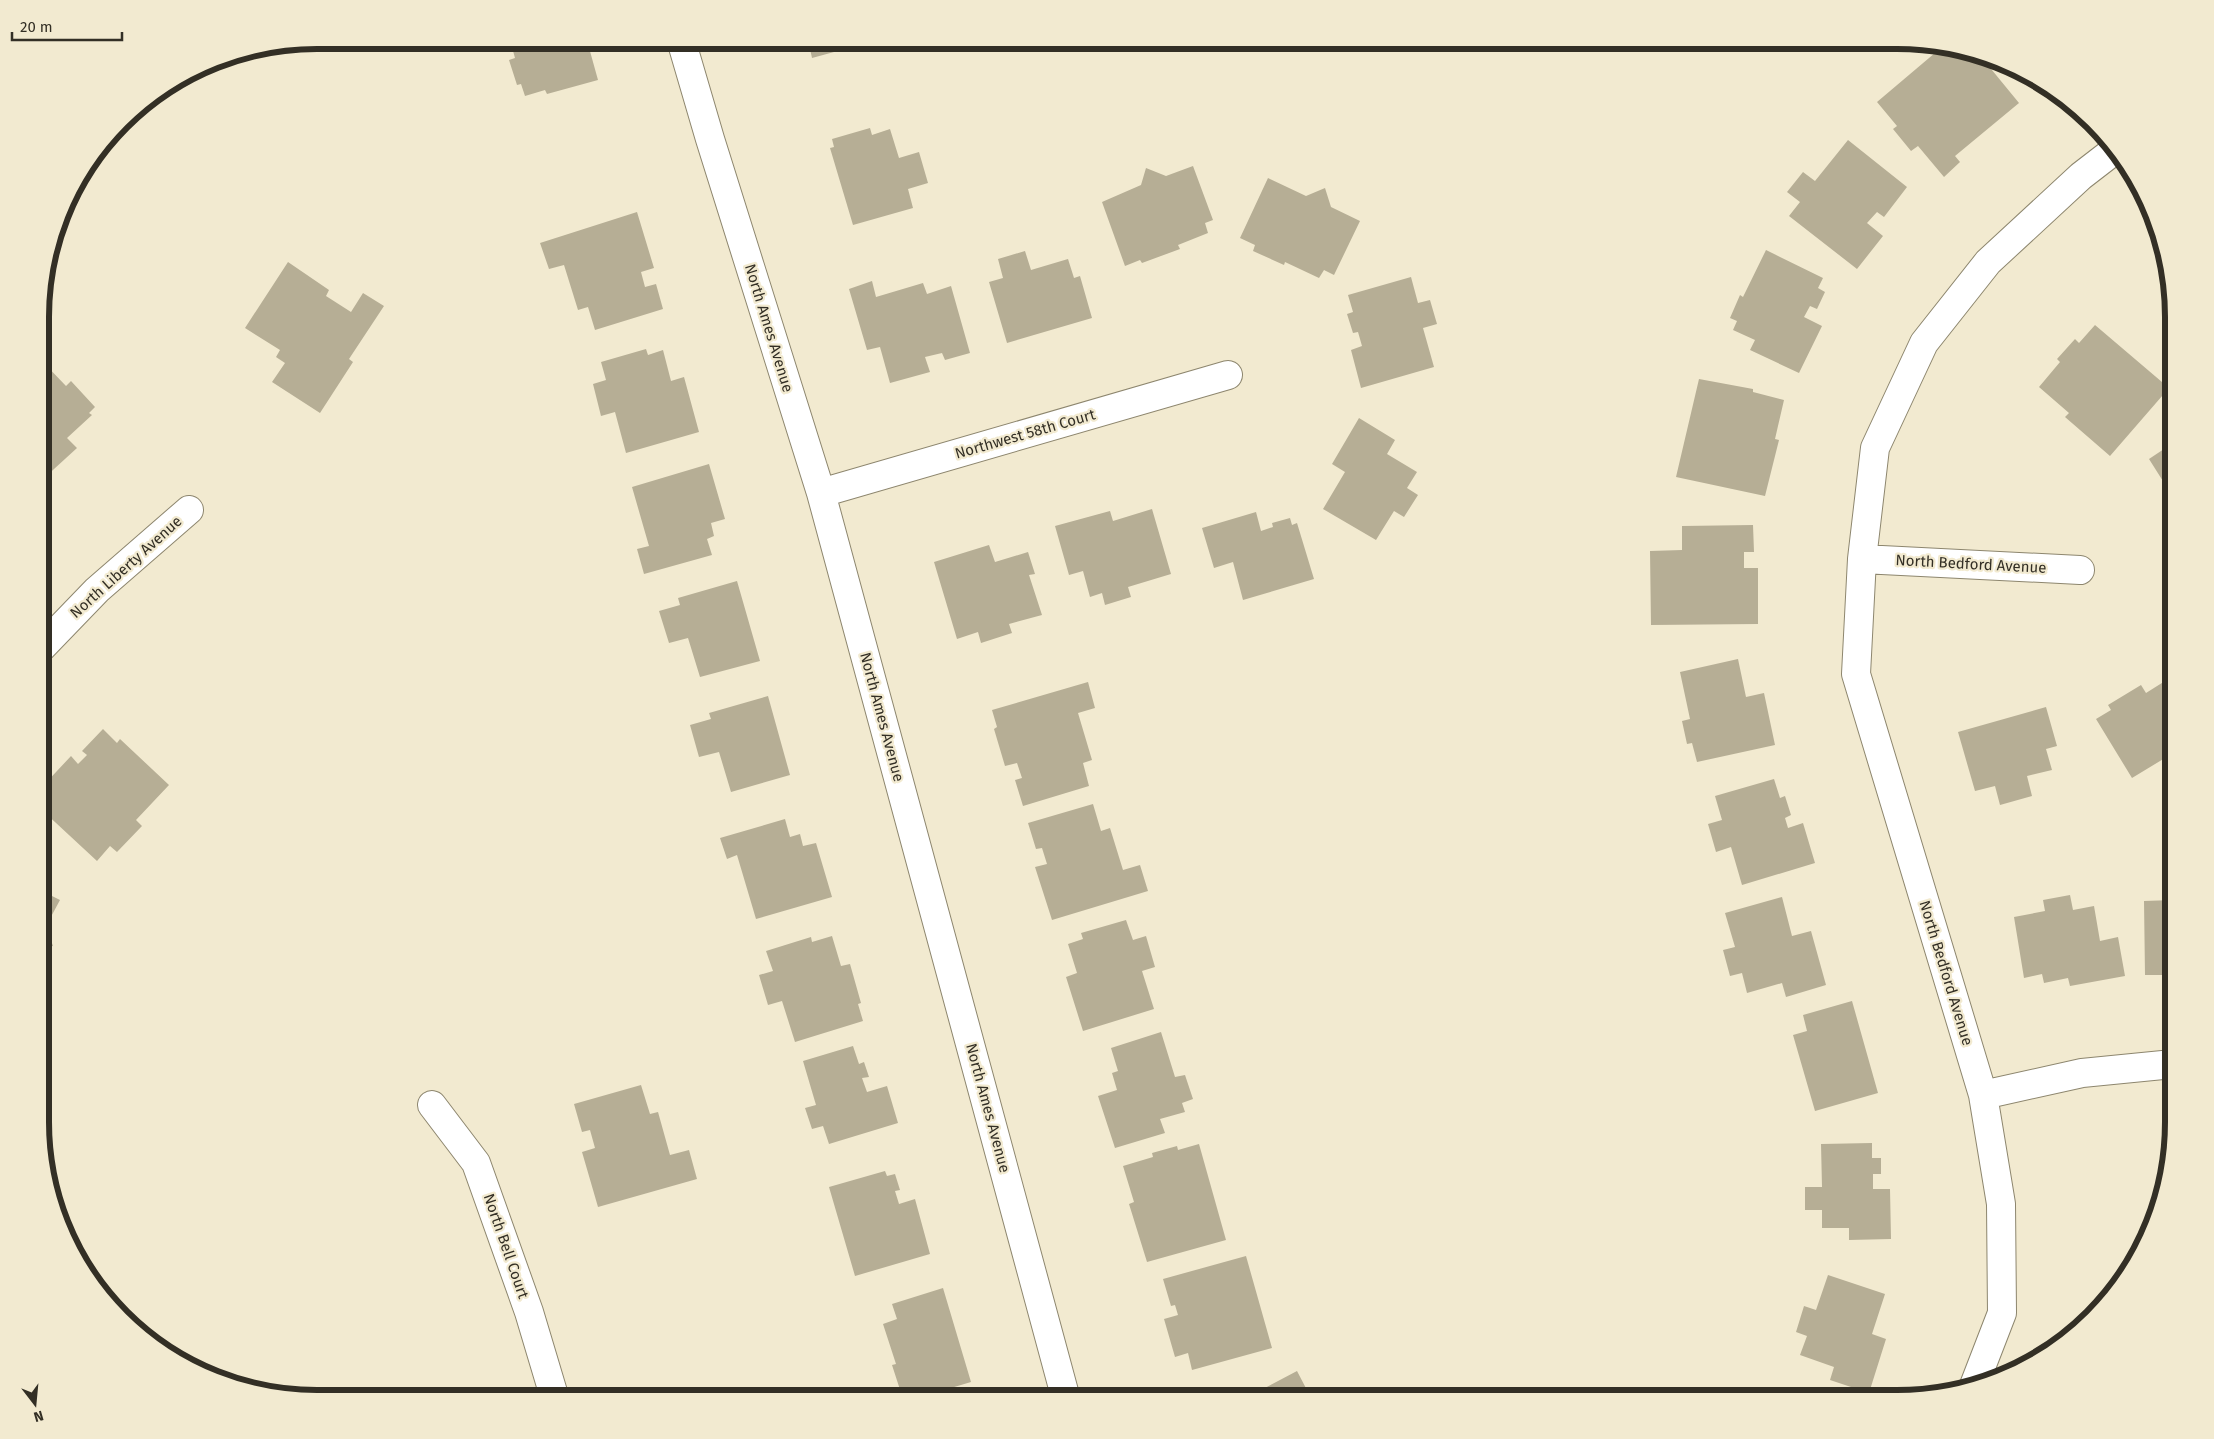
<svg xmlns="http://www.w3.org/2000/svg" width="2214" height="1439" font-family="'Fira Sans',sans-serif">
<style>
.building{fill:#b6ae95}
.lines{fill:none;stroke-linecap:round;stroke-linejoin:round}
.street-casing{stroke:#8d866e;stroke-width:30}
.street{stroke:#fff;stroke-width:28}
.labels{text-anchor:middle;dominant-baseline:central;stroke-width:4.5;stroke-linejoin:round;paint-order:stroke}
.street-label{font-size:15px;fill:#332f25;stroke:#f2ead0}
.rim{fill:none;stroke:#332f25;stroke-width:6}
</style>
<rect width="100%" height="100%" fill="#f2ead0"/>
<path class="building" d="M510,40H567L570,49L588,44L598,80L547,94L545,90L525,96L521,84L517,85L509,60L515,58Z
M808,40H866L867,43L812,58Z
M1942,47L1978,53L2019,103L1955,156L1960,162L1944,177L1918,146L1911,151L1893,129L1897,126L1877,102Z
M870,128L872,135L890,129L899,158L919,152L928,183L908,189L913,208L853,225L830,148L834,147L832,139Z
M1848,140L1907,187L1884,217L1877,212L1867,223L1883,236L1857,269L1789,216L1800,202L1787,192L1803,172L1815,181Z
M1193,166L1213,220L1205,223L1208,233L1178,245L1180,249L1142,263L1140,260L1125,266L1102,202L1141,185L1146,168L1166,176Z
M1268,178L1306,196L1325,188L1331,207L1360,221L1334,275L1324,270L1319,278L1285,262L1284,265L1253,251L1255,245L1240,238Z
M637,212L654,268L641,272L645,287L656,284L663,309L595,330L588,307L578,310L564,265L549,269L540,243Z
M1766,250L1823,278L1818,288L1825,292L1817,309L1810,306L1804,317L1822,326L1799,373L1750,350L1755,340L1733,330L1737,321L1730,318L1740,295L1743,297Z
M1025,251L1031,270L1068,259L1074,278L1080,276L1092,318L1007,343L989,282L1003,278L998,259Z
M288,262L329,290L326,296L351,312L363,293L384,306L349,359L353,362L320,413L272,382L285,363L276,357L280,350L245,328Z
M1411,277L1418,303L1430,300L1437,324L1423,328L1434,367L1361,388L1351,350L1362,346L1358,332L1353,333L1347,314L1353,312L1348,295Z
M872,281L876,297L923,283L927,294L951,286L970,353L945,360L942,353L925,357L930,372L890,383L880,347L867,350L849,289Z
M2095,325L2169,388L2110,456L2065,417L2069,413L2039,387L2060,362L2057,359L2075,339L2079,343Z
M646,349L648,355L663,350L671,381L684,377L699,432L626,453L615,412L601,416L593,384L606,380L601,362Z
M42,361L66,386L71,381L95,407L89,413L92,415L67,438L77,448L42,480Z
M1699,379L1753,389V392L1784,400L1775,439L1779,440L1765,496L1676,477Z
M1359,418L1395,440L1387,454L1417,472L1407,488L1418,495L1404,517L1394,511L1376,540L1323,509L1345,472L1332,464Z
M2173,443V497L2149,459Z
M709,464L725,519L711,523L714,536L707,539L712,555L644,574L637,549L649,546L632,487Z
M1152,509L1171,574L1128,587L1131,597L1105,605L1102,593L1090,597L1083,571L1069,575L1055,526L1110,511L1113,521Z
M1256,512L1261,531L1273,527L1272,523L1290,518L1292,525L1297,523L1314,579L1243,600L1233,562L1214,568L1202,528Z
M1753,525L1754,552H1744V568H1758V624L1651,625L1650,551L1682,550V526Z
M989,545L995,562L1028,552L1035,574L1029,575L1042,615L1009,624L1012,633L981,643L978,632L957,639L934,562Z
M737,581L760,661L700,677L688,638L669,643L659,611L680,605L678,598Z
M1738,659L1746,697L1764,693L1775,745L1697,762L1692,743L1687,744L1682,721L1690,719L1680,672Z
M2173,676V761L2165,758L2132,778L2096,719L2111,710L2108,705L2141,685L2146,693Z
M1088,682L1095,708L1078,713L1092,760L1083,763L1089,786L1023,806L1015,780L1022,778L1017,763L1005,766L994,729L997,727L992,710Z
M768,696L790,775L731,792L719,752L699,757L690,725L711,719L709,713Z
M2046,707L2057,746L2046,749L2052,770L2027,776L2032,796L2000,805L1995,786L1975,791L1958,732Z
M103,729L117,743L120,739L169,785L136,820L142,826L117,852L110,846L97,861L42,810V793L45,791L42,787L71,756L78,764L87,755L82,751Z
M1774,779L1780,798L1785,796L1791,815L1785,818L1788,828L1803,823L1815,863L1742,885L1731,847L1716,852L1708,824L1722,820L1715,796Z
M1093,804L1101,831L1110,828L1123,870L1140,865L1148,891L1052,920L1035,867L1047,864L1042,848L1036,849L1028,823Z
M785,819L790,837L800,834L803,846L816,843L832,897L756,919L737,855L727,859L720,838Z
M42,891L60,900L46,926L53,946L42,948Z
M2070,895L2073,910L2094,906L2100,941L2118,937L2125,976L2070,986L2068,978L2044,983L2042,974L2024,978L2014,917L2045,911L2043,900Z
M1782,897L1792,936L1811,931L1826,985L1786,997L1782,983L1747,993L1742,973L1730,976L1723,950L1735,947L1725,913Z
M2173,900V975H2145L2144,901Z
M1126,920L1133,940L1146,936L1155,967L1142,971L1154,1009L1083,1031L1066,977L1077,973L1068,944L1083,939L1081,933Z
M832,936L841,966L850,964L861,1003L858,1004L863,1021L795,1042L782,1001L768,1005L759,975L773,971L766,951L811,937L812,942Z
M1852,1001L1878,1093L1815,1111L1793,1035L1807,1031L1803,1015Z
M1161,1032L1175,1077L1185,1075L1193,1099L1182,1103L1185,1112L1160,1119L1165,1133L1115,1148L1098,1096L1117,1090L1112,1073L1118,1071L1111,1048Z
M853,1046L859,1064L864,1062L869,1077L862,1078L867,1092L887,1086L898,1123L829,1144L823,1126L812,1129L805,1108L816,1105L803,1061Z
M641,1085L650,1114L658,1112L670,1155L689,1150L697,1179L598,1207L582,1152L595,1148L590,1130L582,1132L574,1104Z
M1872,1143V1158H1881V1174H1873V1189H1890L1891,1239L1849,1240V1228H1822V1210H1805V1187H1822L1821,1144Z
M1199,1144L1226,1240L1147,1262L1129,1204L1134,1202L1123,1166L1153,1157L1152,1153L1177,1146L1178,1150Z
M885,1171L887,1176L895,1174L900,1190L895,1191L899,1204L915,1199L930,1254L855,1276L829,1187Z
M1246,1256L1272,1348L1192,1370L1188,1353L1175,1357L1164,1319L1178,1315L1175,1305L1171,1306L1163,1279Z
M1828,1275L1885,1294L1872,1334L1886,1339L1869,1393L1830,1380L1834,1367L1800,1355L1807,1336L1796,1332L1804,1306L1816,1310Z
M943,1288L971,1382L914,1399H903L892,1365L896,1364L883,1324L897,1319L892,1304Z
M1297,1371L1309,1394L1299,1399H1244Z"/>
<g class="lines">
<defs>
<path id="street" d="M681,40L710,139L821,493L1066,1399
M821,493L1228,375
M1862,559L2080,570
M42,647L97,590L189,510
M1983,1095L2082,1073L2173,1064
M432,1105L476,1163L529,1312L555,1399
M1973,1388L2002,1313L2001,1204L1983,1095L1856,674L1862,559L1875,448L1924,343L1988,262L2081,176L2116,149"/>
</defs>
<use href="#street" class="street-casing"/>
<use href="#street" class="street"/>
</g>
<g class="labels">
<g class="street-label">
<text transform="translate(769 328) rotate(73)">North Ames Avenue</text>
<text transform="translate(1025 434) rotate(-16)">Northwest 58th Court</text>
<text transform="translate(1971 564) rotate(3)">North Bedford Avenue</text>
<text transform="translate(126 567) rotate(-42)">North Liberty Avenue</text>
<text transform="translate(882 717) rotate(75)">North Ames Avenue</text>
<text transform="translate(1946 973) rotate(73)">North Bedford Avenue</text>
<text transform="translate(988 1108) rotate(75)">North Ames Avenue</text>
<text transform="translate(506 1246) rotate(71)">North Bell Court</text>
</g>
</g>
<path d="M0 0H2214V1439H0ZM317 49H1897A268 268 0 0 1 2165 317V1122A268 268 0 0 1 1897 1390H317A268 268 0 0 1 49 1122V317A268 268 0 0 1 317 49Z" fill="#f2ead0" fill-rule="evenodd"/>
<path class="rim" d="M317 49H1897A268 268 0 0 1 2165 317V1122A268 268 0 0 1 1897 1390H317A268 268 0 0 1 49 1122V317A268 268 0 0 1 317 49Z"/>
<g transform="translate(35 1404) rotate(164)" stroke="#f2ead0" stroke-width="4" paint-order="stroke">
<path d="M0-4L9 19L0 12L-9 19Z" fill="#332f25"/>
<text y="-8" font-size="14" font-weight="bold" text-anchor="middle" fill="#332f25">N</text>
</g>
<path d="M12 32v8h110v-8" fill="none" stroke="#332f25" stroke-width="2.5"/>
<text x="20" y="32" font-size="15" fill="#332f25" stroke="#f2ead0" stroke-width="4" paint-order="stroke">20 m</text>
</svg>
